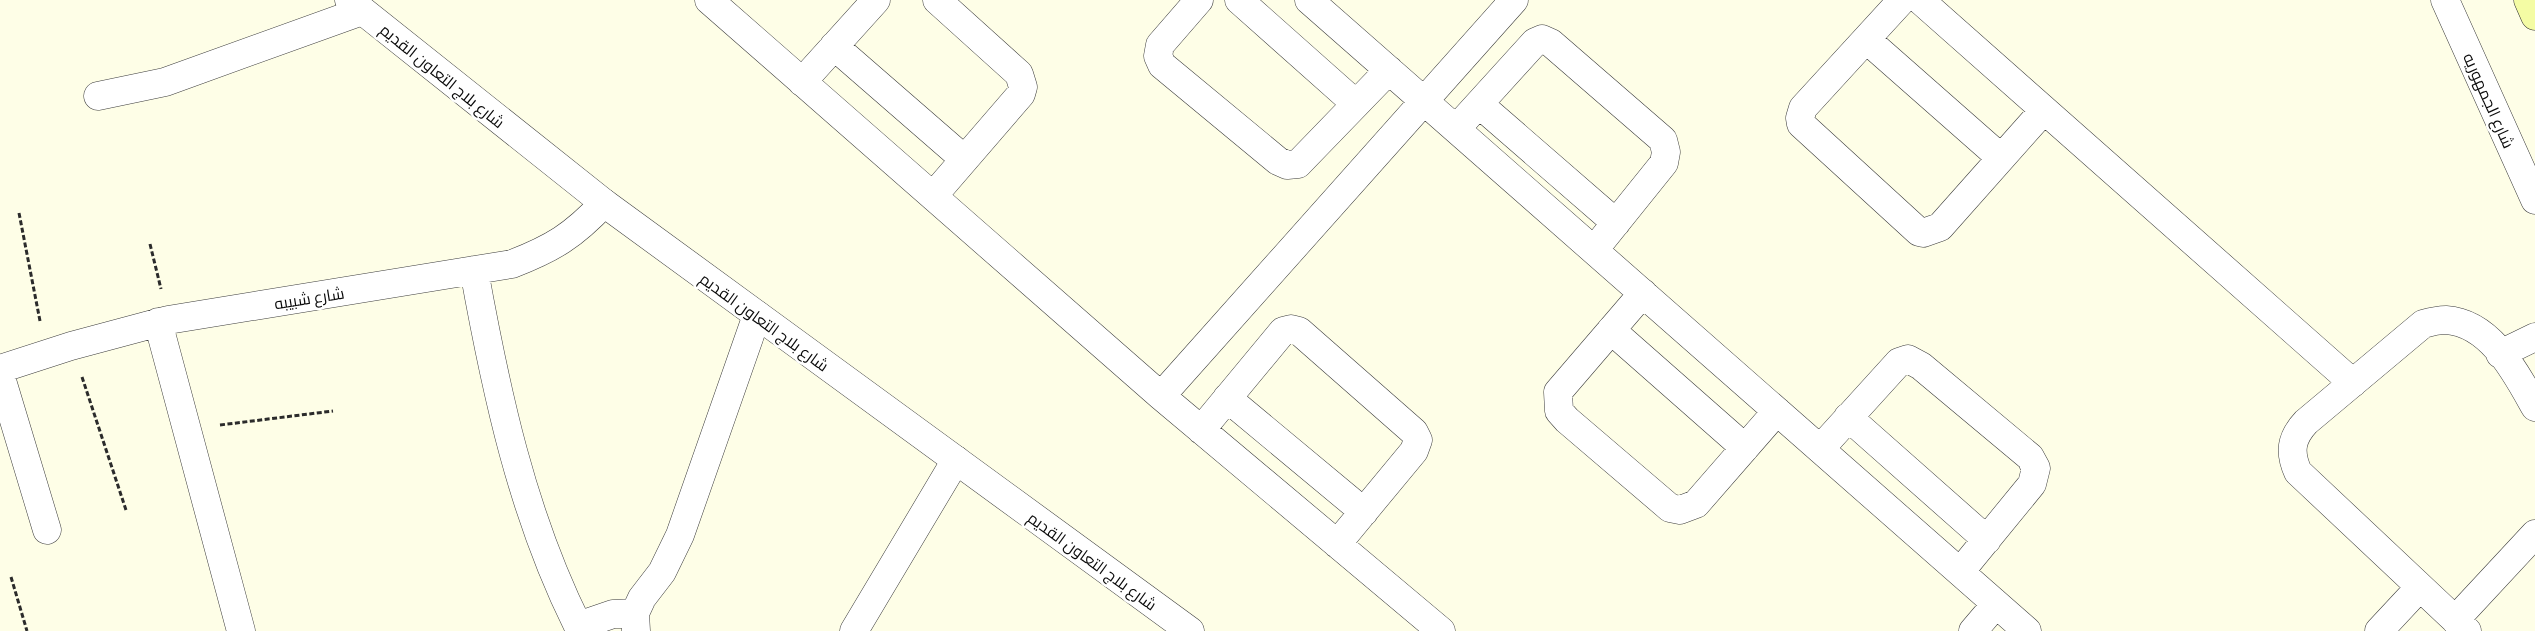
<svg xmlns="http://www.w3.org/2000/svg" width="2535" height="631" font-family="Literata,Cairo,serif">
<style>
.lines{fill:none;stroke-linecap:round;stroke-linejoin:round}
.minor-casing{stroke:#3c3c3c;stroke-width:29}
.tertiary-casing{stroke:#3c3c3c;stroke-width:29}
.secondary-casing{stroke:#2b2b2b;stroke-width:29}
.path{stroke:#2b2b2b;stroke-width:3;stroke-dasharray:5 2.5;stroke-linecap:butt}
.minor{stroke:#fff;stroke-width:28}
.tertiary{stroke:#fff;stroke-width:28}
.secondary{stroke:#f4fca4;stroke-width:28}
.labels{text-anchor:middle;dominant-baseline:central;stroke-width:5;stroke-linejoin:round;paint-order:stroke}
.street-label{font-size:16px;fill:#090909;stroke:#fff}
</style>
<rect width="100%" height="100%" fill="#fefee7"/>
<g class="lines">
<defs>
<path id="minor" d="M709,0L1161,396L1441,631
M1199,0L1160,45L1158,56L1162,65L1278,161L1287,165L1298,164L1389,70
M1239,0L1356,104
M1309,0L2027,631
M1902,0L1803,108L1800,118L1801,124L1919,232L1923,233L1940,227L2044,110
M1920,0L2353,383
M2445,0L2535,200
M1867,40L2001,158
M834,46L964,159
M802,82L876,0
M98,96L165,82L362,11
M1479,104L1616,223
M1456,129L1535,42L1542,39L1551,43L1663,140L1666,152L1664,163L1594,250
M933,196L1021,94L1023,87L1019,74L937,0
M474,270C496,392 522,514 578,626L613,614L635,613
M1643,293L1558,392L1559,411L1567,420L1670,508L1680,510L1696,504L1777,411
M158,322L241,631
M1611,330L1745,448
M2500,354L2535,337
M0,369L71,346L168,320L512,264C553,248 573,236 604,203
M0,374L47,530
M1161,396L1514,0
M1227,398L1364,512
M1848,417L1987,540
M1201,430L1283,331L1291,329L1299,331L1414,432L1418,440L1414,451L1337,544
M1820,449L1899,362L1908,359L1921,366L2030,457L2036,468L2032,484L1960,572
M2455,620L2535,534
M636,631L635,613L642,598L662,572L680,535L757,315
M854,631L956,460
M1973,631L1996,604
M2379,631L2420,587
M2467,631L2298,472C2289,452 2291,438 2306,422L2423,324C2430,322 2439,320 2446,320C2491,323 2516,373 2535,407"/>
<path id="tertiary" d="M349,0L604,203L1190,631"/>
<path id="secondary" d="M2528,0L2535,16"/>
</defs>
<use href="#minor" class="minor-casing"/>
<use href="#tertiary" class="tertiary-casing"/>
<use href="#secondary" class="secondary-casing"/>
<path class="path" d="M19,213L40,321
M150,244L161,289
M82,377L126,510
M220,425L333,411
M11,577L27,631"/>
<use href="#minor" class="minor"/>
<use href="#tertiary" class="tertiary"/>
<use href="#secondary" class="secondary"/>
</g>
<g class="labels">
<g class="street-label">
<text transform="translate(443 75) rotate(39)">شارع بلاج التعاون القديم</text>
<text transform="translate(2490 100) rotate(66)">شارع الجمهوريه</text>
<text transform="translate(309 297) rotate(-9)">شارع شبيبه</text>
<text transform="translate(765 321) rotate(36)">شارع بلاج التعاون القديم</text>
<text transform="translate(1093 560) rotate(36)">شارع بلاج التعاون القديم</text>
</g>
</g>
</svg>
